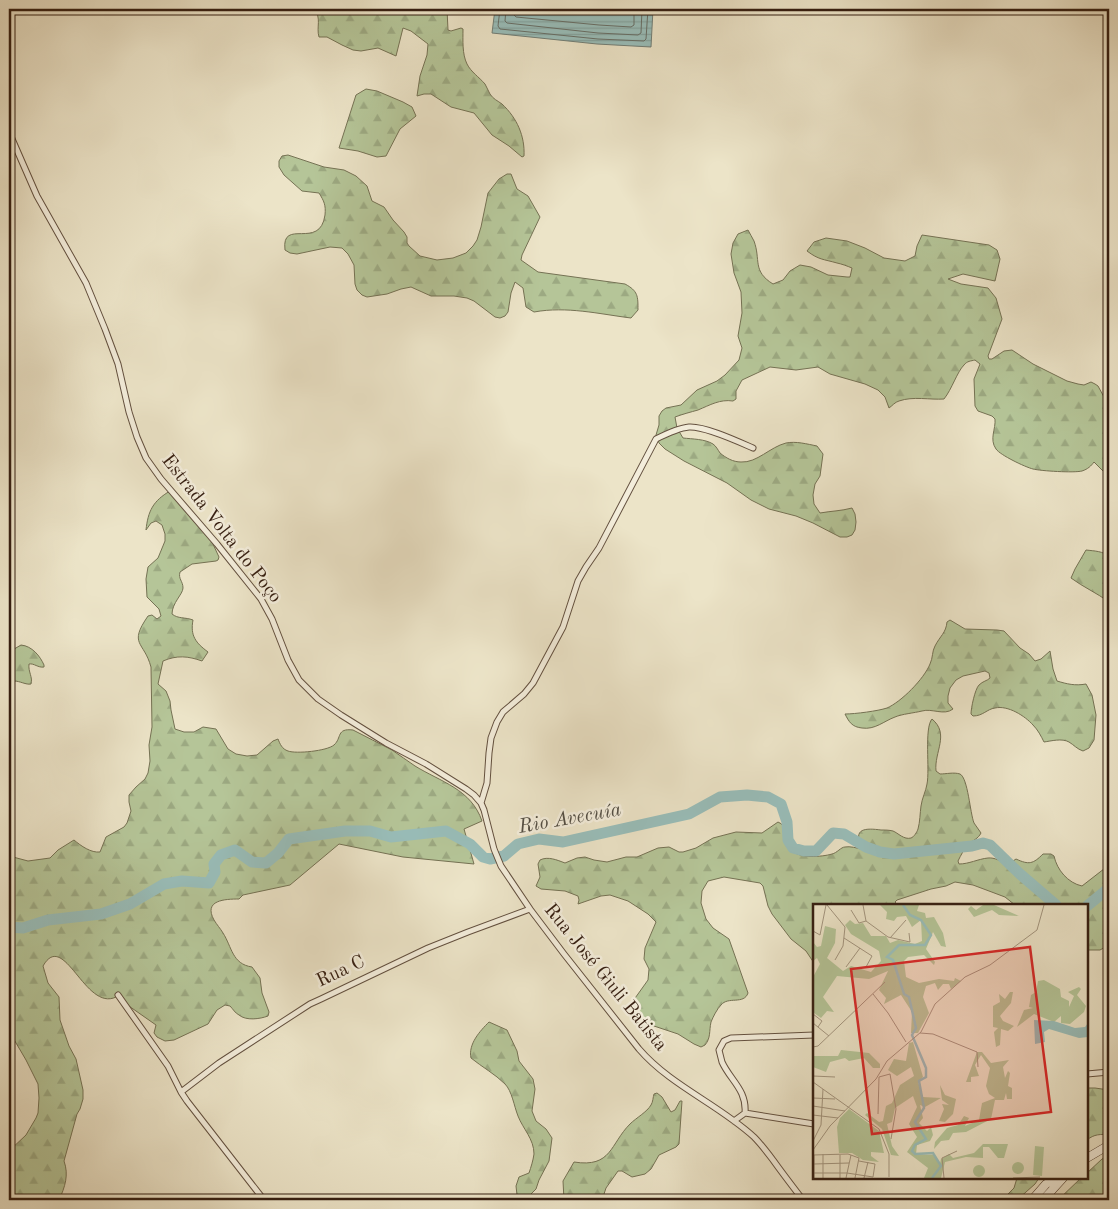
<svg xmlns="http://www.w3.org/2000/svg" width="1118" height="1209" font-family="'Old Standard TT',serif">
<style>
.forest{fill:url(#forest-firs);stroke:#757254}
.water{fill:url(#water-rules);stroke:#717e76}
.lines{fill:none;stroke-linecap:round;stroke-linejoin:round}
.shore{stroke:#676e66;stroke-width:1}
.river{stroke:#99beba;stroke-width:11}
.minor-casing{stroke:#63503f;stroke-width:7}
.secondary-casing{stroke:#351e11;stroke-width:9}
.minor{stroke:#f3eddb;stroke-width:5}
.secondary{stroke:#f3eddb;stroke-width:8}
.labels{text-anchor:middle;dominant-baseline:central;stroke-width:5;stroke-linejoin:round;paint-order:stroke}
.street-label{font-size:19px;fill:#351e11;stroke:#f3eddb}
.water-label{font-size:20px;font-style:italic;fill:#534e44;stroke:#f3eddb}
.inset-river{fill:none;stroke:#99beba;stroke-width:2.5}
.inset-road{fill:none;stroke:#a3957f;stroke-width:1}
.view{fill:#d62828;fill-opacity:0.15;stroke:#d62828;stroke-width:2.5}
.inset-edge{fill:none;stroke:#351e11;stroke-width:2.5}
</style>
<defs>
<pattern id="forest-firs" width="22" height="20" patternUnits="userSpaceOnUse" patternTransform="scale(1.25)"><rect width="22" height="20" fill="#b5c598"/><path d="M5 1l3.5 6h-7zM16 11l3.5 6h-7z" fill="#9ca982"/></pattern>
<pattern id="water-rules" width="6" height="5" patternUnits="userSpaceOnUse" patternTransform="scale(1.25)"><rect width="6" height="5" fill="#99beba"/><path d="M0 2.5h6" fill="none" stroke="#84a39f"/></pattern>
</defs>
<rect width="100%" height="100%" fill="#ece4c8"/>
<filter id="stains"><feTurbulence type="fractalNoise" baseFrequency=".004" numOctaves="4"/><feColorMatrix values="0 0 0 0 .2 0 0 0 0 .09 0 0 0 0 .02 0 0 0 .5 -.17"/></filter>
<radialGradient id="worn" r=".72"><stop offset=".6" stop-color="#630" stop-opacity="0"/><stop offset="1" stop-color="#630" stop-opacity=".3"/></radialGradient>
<path class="forest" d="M314,9H447L448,30L451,31L461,28L463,29C463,40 462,54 467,64C471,72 479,77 485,84C487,87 488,91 490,94C493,99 498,101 502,104C517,118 525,136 524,156L522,157L509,146L492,135L474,113L451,107L431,94H424L417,96L420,76L427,55L428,44L411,31L403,28L396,56L378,48L361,51L353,50L342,45L327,37H319C316,27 322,18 314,9Z
M366,89L377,91L403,102L412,107L416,116L400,129L386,156L377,157L358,151L339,148L356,95Z
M288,155L324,167L344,170L356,176L367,186L372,201L384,207L393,220L404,232L407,237V243L409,246L420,256L437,260L453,258L466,253L473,246L477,240L481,227L488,193L499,179L507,174H511L517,189L528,196L540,217L522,255L521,260L538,272L625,284C638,291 638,296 638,310L631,318C599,314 567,306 534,312L526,307L523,288L515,282L511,293L508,312L505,316L500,318L495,317L474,301L467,298L454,296H431L411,287L401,289L387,294L367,297L362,295L357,290L355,284L354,265L348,254L342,248L330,247L297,254L290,253L285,250C281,217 320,251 325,215C326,205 324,201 319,193L302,191L284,175L279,167V161L282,156Z
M748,230C750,234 752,237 754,241C761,260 752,271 773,284L783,280L790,271L800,265L811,267L828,275L847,277H850L852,268C847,266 842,264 837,263C823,259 819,260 807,251L814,242L826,238L847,241L865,248L884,258L905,261L915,256L917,246L922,235L989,245L997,250L1000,259L995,281L963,274L948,279L961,284L988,288L996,298L1002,319L988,356L989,359H992L1004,351L1012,350L1033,364L1067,381L1078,384L1084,385L1091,382L1095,384L1098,386L1104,397L1109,400V483L1105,473L1094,462C1091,466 1088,469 1082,471C1074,473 1041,471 1033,469C1025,467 1000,455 996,449C989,439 996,429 995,419L992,416L978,411L975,406L974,379L980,364L975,360C971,361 967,361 964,365C957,372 952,389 944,399C930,400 913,396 899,401C895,402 892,406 889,408L885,397L878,390L865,384L830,374L818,367L796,370L770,367L742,380L736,391V399L733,401C720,399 710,405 698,410C691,412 683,414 675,417L677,428L683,438C692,439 705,439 713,444C716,446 718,450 720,453C726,458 733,462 741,462C757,463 770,447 786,443C796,441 807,444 817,446L823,454L820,476L815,484L813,495L814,504L820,513C831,511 841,511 852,508L855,514L856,522L855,530L852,535L847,537H840L813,523L796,516L769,509L751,500L727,483L684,461L665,449L659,443L656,435L659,425V416L662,411L666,408L681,405L697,390L717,381L725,375L739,360L742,348L738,336L742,313L741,292L734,273L731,254L733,243L738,234Z
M170,491L212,542L219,557L218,560L216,561L192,564L180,572C178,579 183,581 183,588C183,594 172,603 172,614C178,619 185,617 193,620C190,636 196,643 208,652L202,661C188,656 177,655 163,661L158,684L166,691L170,701L171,710L175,729L184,732H194L203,727L216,729L228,749L236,754L247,756L257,755L273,741L278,739C280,744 282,749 288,751C296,754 327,751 334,745C342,738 336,728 353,730C366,737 379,743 392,750C400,755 407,761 415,766C441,782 471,789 482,821L464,829L474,864L403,857L339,844L290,885L243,895L239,899C225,899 203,900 214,920C217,925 220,928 223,933C232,947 232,964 252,967L260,978L262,993L269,1012L268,1016C260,1019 246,1021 239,1015C235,1013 233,1009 230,1006L225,1005L217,1010L208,1024L174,1040L165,1041L157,1037L154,1033L156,1025L116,997C85,1012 64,929 43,966L48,983L59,997L60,1020L69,1046L76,1059L83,1090V1099L80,1109L77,1114L64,1161C69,1175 65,1187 59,1200H9V1151L26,1135L36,1118L38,1113L39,1098L38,1084L26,1060L9,1031V857H13L28,861L50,858L58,850L74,840C81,846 91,853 100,852L106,837L124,827L127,823L131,811L129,802V795L136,787L145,779L148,773L150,761L149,745L152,727L151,667C144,641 128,645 148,616L152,615L157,619L161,616L159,609L147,597L146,579L148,567L158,558L165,541V534L162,525L156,521L151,523L146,530C148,511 153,501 170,491Z
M1086,550C1094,551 1104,551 1109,557V602C1097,593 1083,587 1071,578L1075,569Z
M950,620L965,629L997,630L1004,631L1020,648L1029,654L1035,661L1041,659L1050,651L1053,669L1057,681C1067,684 1075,686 1086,684L1092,695L1096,715L1094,740L1089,748L1083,751C1077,749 1074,745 1069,742C1062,738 1051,741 1044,742C1041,736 1038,730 1033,725C1025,716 1008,705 995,708C987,709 983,716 973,716L971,714C971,708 975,689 979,685C983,681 987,681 990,678L989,673L985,671L963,676L956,680L950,688L948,696V703L953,709C944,716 932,708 922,711C914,713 902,714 895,717C884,721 875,730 862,728C852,727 849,722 845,714C855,714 878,711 887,708C901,702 924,679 930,664C933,658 932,651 935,646C940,636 946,633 947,622Z
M21,645C32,646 40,656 44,665V667C38,668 34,663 29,664C28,672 33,677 31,684C26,685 20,681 14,681L9,690V652Z
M932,719C950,734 934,752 936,771L940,774C946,774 954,772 960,774C968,778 970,813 974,823C976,826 979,830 981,833C978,839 973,840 968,845C964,849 961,855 958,861L959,864C969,864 978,859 988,858C1000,857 1004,868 1016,859C1029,865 1033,864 1043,854H1051L1054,856C1057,870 1068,883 1082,886L1109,865V945L1100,950H1087V905H1015L1005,897L973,885L955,882L946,886L931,889L897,900L895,902L898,905H814V963L806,951L791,939L772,914L768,906L763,886L760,883L724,877L708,881L702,891L701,903L706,919L713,928L729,939L748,993C744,1005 728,996 721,1005C717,1009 713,1017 711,1022C709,1031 711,1038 705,1045L701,1047L694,1044L678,1034L654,1026L641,1018L636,1010L633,1001L648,980L649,969L644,959L645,948L656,922L648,914L628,901L610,895L601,896L578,904L579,900L578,896L565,891L541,889L536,886L540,877L538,864L540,860C548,856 557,860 565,863L577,858L585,857L594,860L607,862L626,857H637L658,848L669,847L679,852H683L696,848L713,838L736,832L762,833L778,822C789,826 785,840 791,849C797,859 822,857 832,854C837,853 841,847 845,847C850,846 857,848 861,849L862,847C852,828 866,828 881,830C885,830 889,830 893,831C898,833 904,840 911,838C914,837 917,832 918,829C920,822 920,813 921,806C922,798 926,791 927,784C930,770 924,728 932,719Z
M489,1022L507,1030L517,1051L519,1061L533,1079L535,1089L532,1111L536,1121L546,1129L552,1138L549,1161L539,1180L536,1189L528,1197L517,1195L516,1186L519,1177L529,1173C531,1167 533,1161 534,1154C534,1139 523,1129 518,1116C514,1106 512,1091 505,1084C495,1074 482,1067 471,1058C468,1044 480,1031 489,1022Z
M1087,1088H1095L1109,1090V1135C1101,1134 1094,1134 1087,1140Z
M657,1093L662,1097L671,1112L675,1110L680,1101H682L679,1144L676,1147L659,1155L651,1169L645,1174L632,1177L622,1171H618L606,1188L602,1200H564L563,1181L574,1162C612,1168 610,1144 630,1124C636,1118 647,1112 651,1105C653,1102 653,1097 654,1094Z
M1109,1156V1200H1058L1081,1178H1087V1173L1102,1159Z
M1017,1178H1039L1035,1184L1017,1200H1002L1014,1188Z"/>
<path class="water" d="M495,9H653L651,47L597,44L492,33Z"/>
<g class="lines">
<path class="shore" d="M500,9L498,26L500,29L598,39L644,41L646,39L648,9
M506,9L505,21L507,23L598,33L638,35L641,33L642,9
M514,9V15L516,17L599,25L631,27L634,25V9"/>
<path class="river" d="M1087,906L1109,888
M9,927L23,928L48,920L101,914L130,904L164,884L182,881L209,883L215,872L214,864L221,855L235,850L252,862L266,863L278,853L289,839L345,831H370L391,837L446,831L470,844L483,857L490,859L504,856L518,844L539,839L563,842L689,814L720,797L747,795L768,797L781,804L787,822L788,840L793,848L804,851H816L833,833L844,834L866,847L880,852L894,854L972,846L983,843L990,845L1020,874L1056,905"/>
<defs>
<path id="minor" d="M9,132L37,196L86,283L105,329L118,364L129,412L137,437L146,458L161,479L217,544L261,599L272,619L288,660L299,680L318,699L341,715L386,743L426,764L466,789L474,795L481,803L484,810L494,849L501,866L530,909L564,954L639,1049C671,1086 718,1104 754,1137C761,1144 767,1152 773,1160C783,1174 793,1187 803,1200
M481,803L487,783L489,753L491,738L497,722L503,712L524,694L533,683L563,627L578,581L586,567L599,548L656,439C666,434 678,428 689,427C705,426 737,441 753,448
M118,995L168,1066L181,1092L187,1101L264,1200
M1087,1074L1109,1072
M181,1092L219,1063L310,1004L321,999L428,948L468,932L530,909
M745,1113C747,1090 730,1080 722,1062C721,1058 720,1054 719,1050L724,1041L731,1038L814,1035
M734,1121L745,1113L814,1124"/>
<path id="secondary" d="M1087,1158L1109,1145
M1032,1200L1046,1184L1057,1178
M1043,1200L1063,1178"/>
</defs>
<use href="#minor" class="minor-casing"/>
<use href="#secondary" class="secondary-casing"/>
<use href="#minor" class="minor"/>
<use href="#secondary" class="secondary"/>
</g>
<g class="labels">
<g class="street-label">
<text transform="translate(221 529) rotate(52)">Estrada Volta do Poço</text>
<text transform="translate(341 972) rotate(-25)">Rua C</text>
<text transform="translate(605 978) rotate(51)">Rua José Giuli Batista</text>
</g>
<g class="water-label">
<text transform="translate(570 819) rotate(-10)">Rio Avecuía</text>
</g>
</g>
<g transform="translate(813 904)">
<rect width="275" height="275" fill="#ece4c8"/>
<path d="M67,1H106L104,7L112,9L113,14L121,13L130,29L133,43L128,42L120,28L113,45L122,58L121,61L111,51L95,53L91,57L93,73L106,79L126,75L141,77L142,74L148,77L138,85L136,80H130L125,86L122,79L113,82L110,93L116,109L105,129H98L99,108L88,91L71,100L73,94L66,86L75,67L56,75L24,72L10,93L21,108L14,107L8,114L1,109L0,73L7,60L4,54L0,57V38L4,43L8,42L12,22L23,25L22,39L14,54L30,67L38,62L58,68L68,57L66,47L38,30L32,21L37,16L42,20L50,19L58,32H73L77,39L85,36L102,40L109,37L108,16L99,23L93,12L84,13L81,17L73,15L74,8ZM170,1H181L206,12L186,11L179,6L161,13L155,5L158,2L163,6ZM231,76L247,85L248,93L256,97V103L261,92L255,88L266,83L268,85L264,91L273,102L271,108L257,120L248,119V112L241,118L221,110L204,123L211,106L220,104L216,103L218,91L223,88L225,77ZM197,88H200L198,99L187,112L190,117L201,122L195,127L188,125L187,141L183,143L181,128L185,124L180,123V102L187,98L186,90L192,95ZM100,138L110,173L105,178L110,193L128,194L112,203L107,201L110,214L106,219L114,227L118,223L120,231L117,237L104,241L103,250L121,251L127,260L128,255L136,250L140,254L161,249L170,240H195L191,254H185L176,243H170V254L153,253L132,258L128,274H111L115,264L94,248L104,233L96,220L104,203L100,192L82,204L79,218L74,220L79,242L86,252L78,251L69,225L52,211L54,209L66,218L70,217L73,202L79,199L87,181L101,172L98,163L84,172L75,166L81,155L93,157L96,139ZM28,146L56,149L67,160V164H60L51,154L36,157L32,154L17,158L13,168L0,163V152H25ZM164,148H169L178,159L196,156L190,163L192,174L195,167L197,169L195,182L199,184V195H194L193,189L191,196H182L178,215L153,228L140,229L136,236L128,237L121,245L122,238L134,224L145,221L151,212L156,214L152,222L166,216L169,199L182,194L176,190L173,182L177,164L168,151L162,161L166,172L158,173V178H153ZM127,181L132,191L143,195L140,210L132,218L126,217L131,205L129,200L136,201L129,196ZM36,205L66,227L71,249L58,248V252L66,258L50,256L39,249H26L24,223L27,214Z" fill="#b5c598"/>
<path d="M222,242L231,243L229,272L220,271ZM199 264a6 6 0 1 1 12 0a6 6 0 1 1-12 0ZM160 267a6 6 0 1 1 12 0a6 6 0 1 1-12 0Z" fill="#b5c598"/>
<path d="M221,116L241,117L262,124L272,123L275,119V133L266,134L236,125L231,128L232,138L222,140Z" fill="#99beba"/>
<path class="inset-river" d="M90,1L97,11L108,16L118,31L112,41H86L74,53L80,56L91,90L96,93L103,124L99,131L113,164V173L106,177L111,204L102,218L113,235L102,241L99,247L102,250L120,249L128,262L119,274"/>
<path class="inset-road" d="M14,1L32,23L30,42L22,56M50,1L53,17L75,33L97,38L96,29M38,6L46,19L53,17M0,27L7,31L13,1M31,34L59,52L53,63M77,34L93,16M33,63L47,44M60,90L75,109L93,138M0,110L9,117L5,123M0,119L16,132M107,129L120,130L164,148L165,163M0,143L5,142L72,78M0,172L22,173M66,173L77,170L83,205L78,235M0,178L66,225L76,250V273M0,194L22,195M0,202L32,207M65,210L66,173M0,211L25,214M0,237L8,221L10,185M0,246L17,222L63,175L74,157L108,128L122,100L152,73L177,61L224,26L231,1M0,251L35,250L46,254L42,274M1,251V274M27,251V274M1,260L36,259M0,269H34L60,273L62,260L46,257M10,274V250M33,274L38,251M51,274L55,258M131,274L129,254L144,247M200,274L227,273"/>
<path class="view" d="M217,43L238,208L59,230L38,65Z"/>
<rect width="275" height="275" class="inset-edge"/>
</g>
<rect width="1118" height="1209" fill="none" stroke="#ece4c8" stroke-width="30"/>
<rect x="10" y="10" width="1098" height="1189" fill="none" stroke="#351e11" stroke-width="2.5"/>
<rect x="15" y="15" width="1088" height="1179" fill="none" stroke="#351e11"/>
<rect width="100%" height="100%" filter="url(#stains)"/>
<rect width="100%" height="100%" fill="url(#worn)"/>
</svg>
